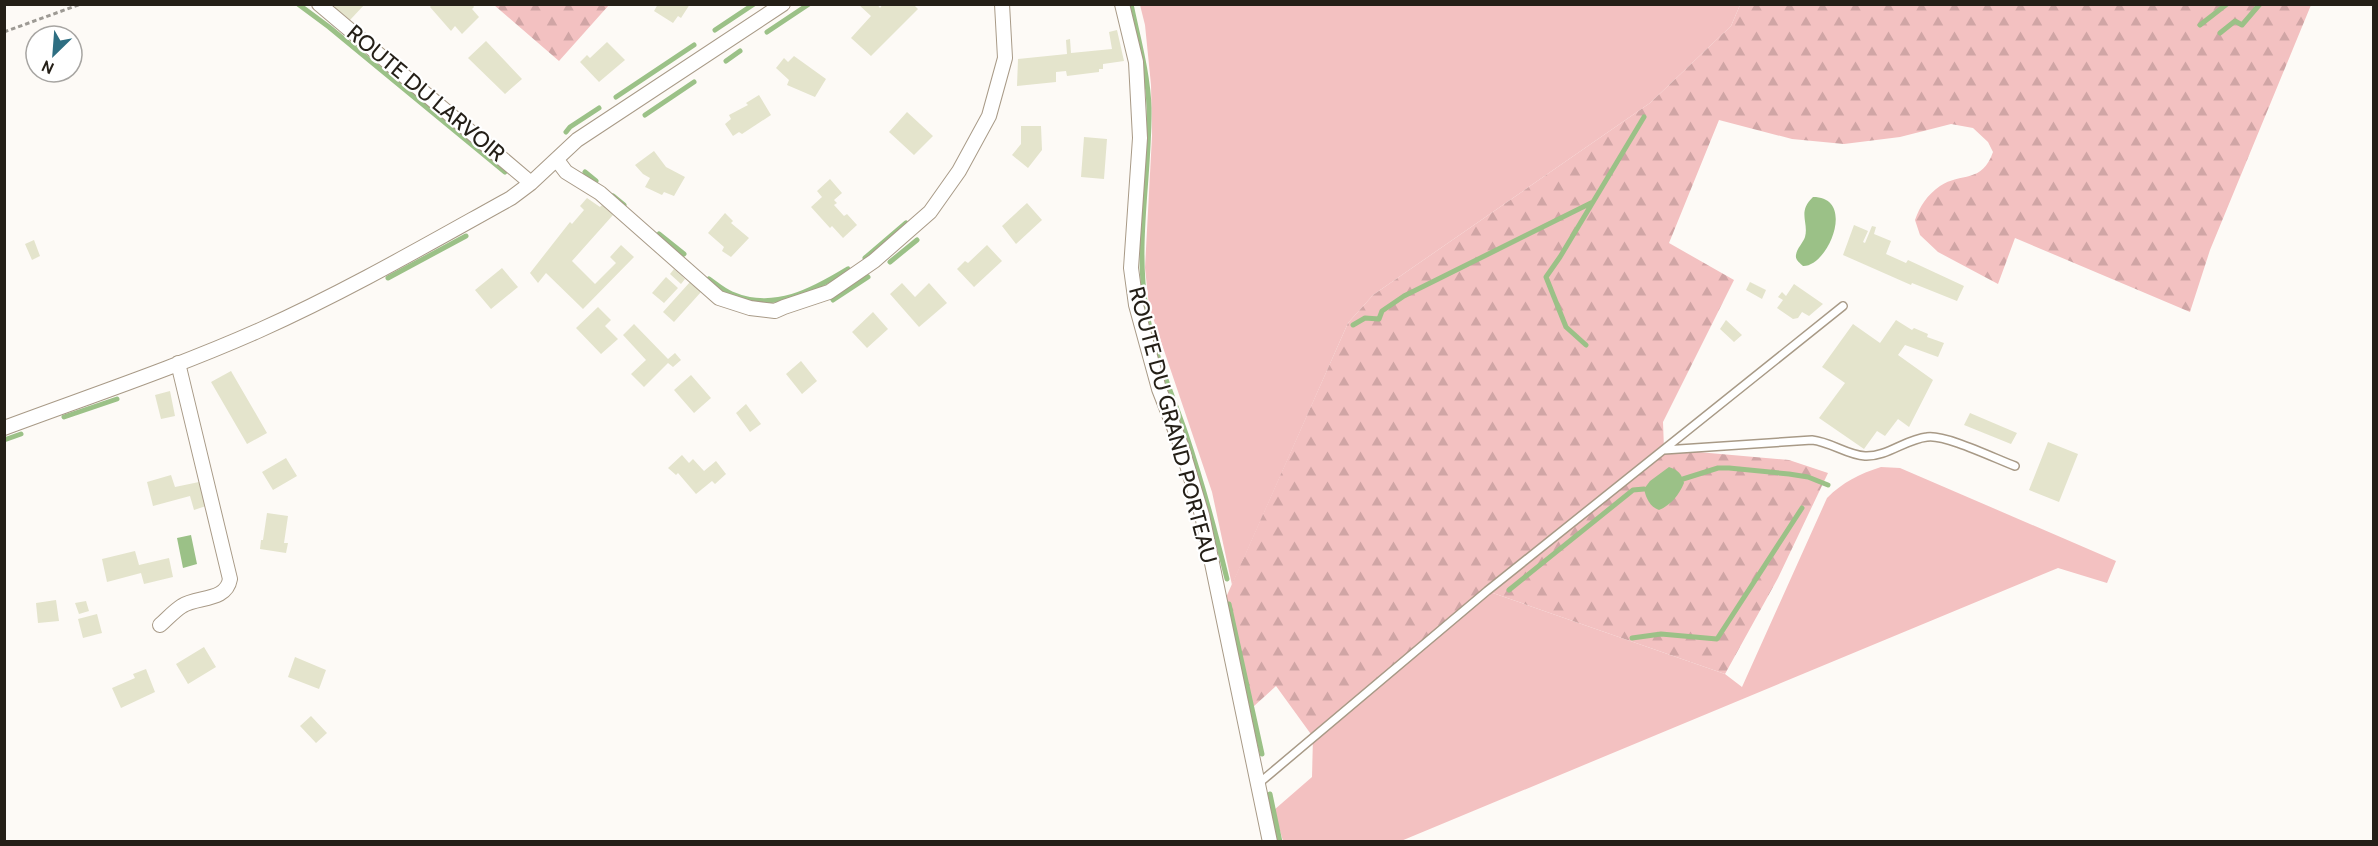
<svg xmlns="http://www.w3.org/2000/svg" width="2378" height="846" font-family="Cabin,sans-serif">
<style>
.green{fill:#f3c1c1}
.forest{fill:url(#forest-firs)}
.water{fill:#9bc187}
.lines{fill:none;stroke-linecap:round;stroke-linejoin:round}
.stream{stroke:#9bc187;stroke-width:5}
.building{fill:#e4e4cc}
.service-casing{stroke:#a89a87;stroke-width:10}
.minor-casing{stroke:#a89a87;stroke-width:16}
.path{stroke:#9d9a94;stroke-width:3;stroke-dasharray:4.5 3;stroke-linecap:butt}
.service{stroke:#fff;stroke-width:7}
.minor{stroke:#fff;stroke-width:14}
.labels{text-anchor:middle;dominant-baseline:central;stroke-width:4.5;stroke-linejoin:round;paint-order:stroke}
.street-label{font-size:22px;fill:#241f17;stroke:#fff}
</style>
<defs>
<pattern id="forest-firs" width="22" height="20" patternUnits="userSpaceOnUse" patternTransform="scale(1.5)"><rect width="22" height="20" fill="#f3c1c1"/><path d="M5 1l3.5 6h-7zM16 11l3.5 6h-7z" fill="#d0a5a5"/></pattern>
</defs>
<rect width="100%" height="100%" fill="#fdfaf6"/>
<path class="green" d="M1140,5H1740L1731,26L1650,103L1373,295L1348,323L1232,585L1212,492L1149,306L1145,268L1152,136L1151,85L1145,25Z
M1881,467L1900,468L2116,561L2107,583L2058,568L1401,841H1283L1274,810L1312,777L1313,737L1487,591L1725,674L1742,687L1827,498C1843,482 1859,474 1881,467Z"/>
<path class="forest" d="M494,5H609L559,61Z
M1740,5H2311L2210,250L2190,312L2015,238L1998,284L1938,252L1920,235L1915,220C1920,206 1927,195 1940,186C1961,172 1982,184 1993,152L1988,142L1973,128L1951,124L1900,137L1844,144L1792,139L1719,120L1669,243L1734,280L1663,422L1664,449L1789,460L1828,473L1778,578L1725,674L1487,591L1313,737L1276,686L1243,716L1224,602L1348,323L1373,295L1650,103L1731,26Z"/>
<path class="water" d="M1813,197C1857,197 1828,267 1803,266C1800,263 1795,260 1796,255C1797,248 1803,243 1805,237C1809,222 1797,212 1813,197Z
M1669,467C1678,470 1682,474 1684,483C1679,495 1671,505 1659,510C1650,507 1646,498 1644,489L1650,481Z
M191,535L197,564L183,568L177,538Z"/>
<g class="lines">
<path class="stream" d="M298,4L329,27L505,172
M1131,4C1138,38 1148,73 1149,108C1150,174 1135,242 1146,308C1153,352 1172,393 1186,434C1202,482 1215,530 1227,579
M2200,25L2227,4
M715,30L754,4
M767,32L809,4
M2220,33L2235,21L2242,25L2260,4
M726,61L740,51
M616,97L694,45
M645,115L694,82
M566,132L570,127L599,108
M585,172L596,181
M613,196L624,205
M659,234L684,254
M865,258L906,223
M890,262L917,240
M388,278L466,236
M709,279C716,284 724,291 732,294C774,312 812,291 848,269
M833,300L868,277
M1353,325L1365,318L1379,319L1382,311L1404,296L1593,202
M1586,345L1566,327L1546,277L1560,257L1644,117
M64,417L117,399
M4,440L21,434
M1683,479L1718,468H1729L1789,474L1808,477L1828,485
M1509,590L1633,490L1644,489
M1229,604L1262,754
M1632,638L1661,634L1717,639L1802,508
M1270,794L1280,842"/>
</g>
<path class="building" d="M337,4H365L350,20L334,7Z
M432,4H472L474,7L472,9L479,17L462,34L455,26L451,31L430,7Z
M658,4L663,5L690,4L681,18L678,16L673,23L654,11Z
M858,4H877L880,8L883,4H913L918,9L871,56L851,38L871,16Z
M1117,30L1124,61L1103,64V69H1099V72L1067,76L1066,71L1056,72V82L1017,86L1018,59L1067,54L1066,40L1070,39L1071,53L1112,49L1109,32Z
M486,41L522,79L505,94L468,58Z
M607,42L625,60L599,82L580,62L587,55L590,58Z
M794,56L826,79L815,97L787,85L789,80L776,68L784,58L788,62Z
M759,95L771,115L742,134L739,132L733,136L725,124L731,119L729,115L748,105L746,103Z
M907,112L933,136L914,155L889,132Z
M1021,126H1041L1042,150L1028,168L1012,155L1021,144Z
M1084,137L1107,139L1104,179L1081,177Z
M654,151L666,167L685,177L674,196L664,192L662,195L645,187L650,178L643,174L635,165Z
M830,179L842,193L834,200L837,203L834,205L844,216L847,214L857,225L843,238L832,226L830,228L811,207L822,197L817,191Z
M587,198L600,207L602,205L613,215L572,261L595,284L616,263L610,257L621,245L634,257L583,309L546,273L538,283L530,273L570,222L572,224L584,210L580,206Z
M1027,203L1042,220L1016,244L1002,226Z
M725,213L733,221L731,223L749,238L731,257L722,251L724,247L708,233Z
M1854,225L1868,231L1863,242L1865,243L1872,226L1876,227L1874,234L1891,241L1886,254L1906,263L1908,260L1964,286L1957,301L1912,283L1911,285L1843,255Z
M34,240L40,256L32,260L25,244Z
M987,245L1002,261L974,287L957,269L965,261L968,263Z
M502,268L518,287L491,309L475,290Z
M674,269L685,279L681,284L670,274Z
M666,277L678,288L664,303L652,293Z
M690,282L701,292L674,322L663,312Z
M1750,282L1766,290L1762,299L1746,290Z
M902,283L915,297L929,283L947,303L919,327L890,294Z
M1794,284L1823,304L1809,316L1802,312L1798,318L1793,319L1777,308L1783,300L1778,297L1782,292L1786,296Z
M598,307L611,320L605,326L618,339L601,354L576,328Z
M873,312L888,329L867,348L852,332Z
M1726,320L1742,335L1734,342L1720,329Z
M1896,320L1912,330L1914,328L1928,334L1927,337L1944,343L1938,357L1905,345L1898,355L1933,380L1909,427L1898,419L1885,436L1877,431L1864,449L1819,418L1845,383L1822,367L1853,324L1880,343Z
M634,324L668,359L675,353L681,360L673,367L668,363L644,387L631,374L646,360L623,335Z
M801,361L817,381L802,394L786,374Z
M231,371L267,433L247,444L211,382Z
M691,375L711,398L694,413L674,390Z
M170,391L175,416L161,419L155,395Z
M746,404L761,424L750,432L736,413Z
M1970,413L2017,433L2011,444L1964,425Z
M2048,442L2078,454L2059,502L2029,490Z
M682,455L689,463L693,459L704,471L716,461L726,474L715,484L712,481L696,494L678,473L676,475L668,468Z
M286,458L297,476L273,490L262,472Z
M171,475L175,487L199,482L206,506L194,510L190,496L153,506L147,482Z
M267,513L288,516L284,543H288L286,553L260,549L261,540H263Z
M135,551L139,565L169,558L173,577L144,584L141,573L107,582L102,559Z
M56,600L59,621L38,623L36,603Z
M86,601L89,611L79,614L75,603Z
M97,614L102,633L83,638L78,619Z
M204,647L216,667L188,684L176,664Z
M295,657L326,670L319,689L288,677Z
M146,669L155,692L121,708L112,688L135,678L133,674Z
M311,716L327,733L316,743L300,726Z"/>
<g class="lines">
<defs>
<path id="service" d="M1664,450L1812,440C1831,442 1847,455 1865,456C1887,457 1906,439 1927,437C1945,434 1996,459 2015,466
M1258,784L1487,591L1843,306"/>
<path id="minor" d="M319,4L531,183
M1122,4L1136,62L1140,138L1131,268L1136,305L1159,389L1181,445L1202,515L1270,842
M557,160L566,172L600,193L719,298L750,308L775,311L784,307L829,292L874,261L930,212L959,171L989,116L1005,58L1002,4
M4,428C90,396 177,367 260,330C347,291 428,244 511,198L531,183L577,140L783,4
M160,625C167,619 174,611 182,606C197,596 226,602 230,579L178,363"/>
</defs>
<use href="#service" class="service-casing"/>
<use href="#minor" class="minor-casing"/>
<path class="path" d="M4,32L81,4"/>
<use href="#service" class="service"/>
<use href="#minor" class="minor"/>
</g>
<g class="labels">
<g class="street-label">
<text transform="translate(426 93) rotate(40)">ROUTE DU LARVOIR</text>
<text transform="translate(1173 425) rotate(75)">ROUTE DU GRAND PORTEAU</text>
</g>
</g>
<rect width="2378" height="846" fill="none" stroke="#241f17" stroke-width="12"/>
<g transform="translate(54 54) rotate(205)"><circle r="28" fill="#ffffff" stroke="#a7a5a2" stroke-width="1.5"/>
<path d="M0-4.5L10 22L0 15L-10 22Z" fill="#2e6e82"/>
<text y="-9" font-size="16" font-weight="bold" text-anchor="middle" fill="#241f17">N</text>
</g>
</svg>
